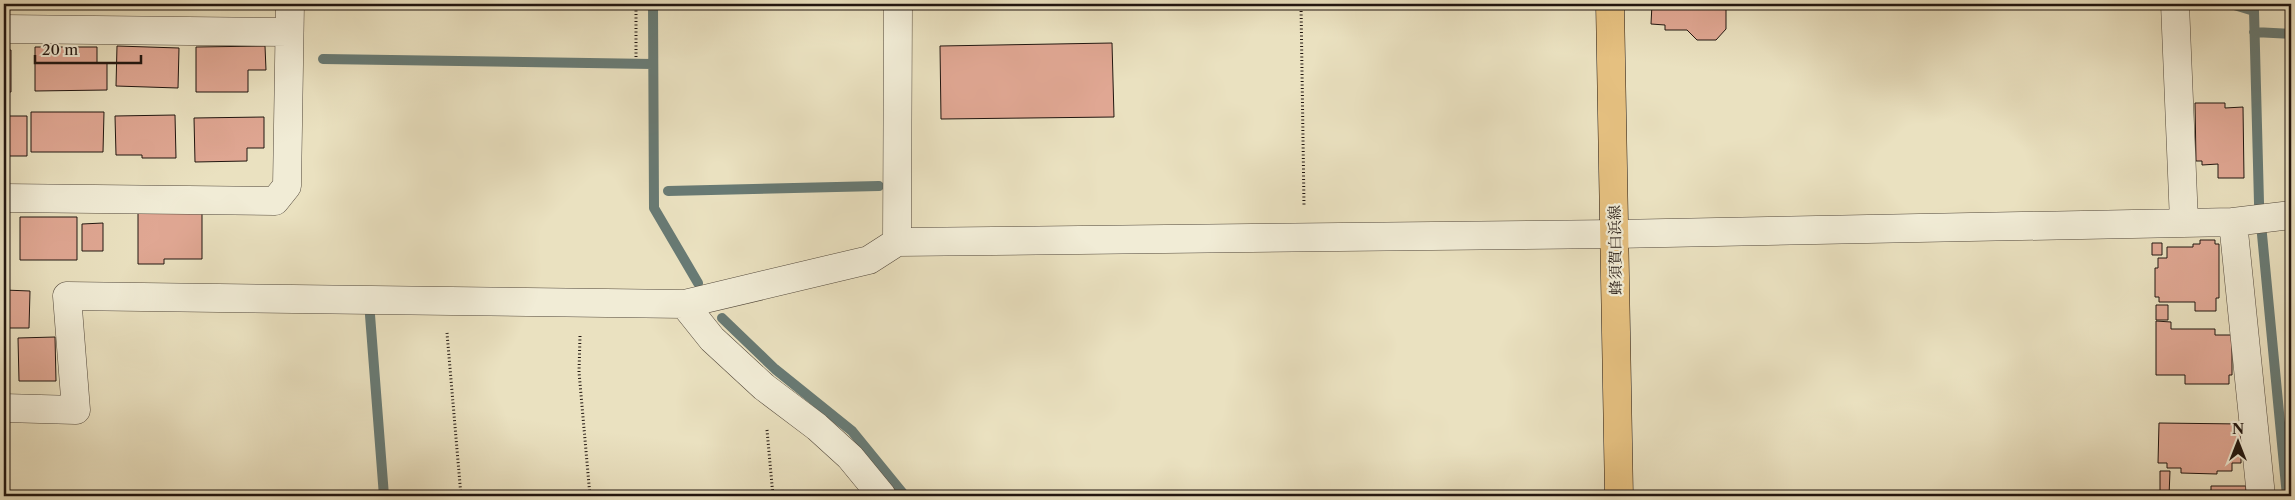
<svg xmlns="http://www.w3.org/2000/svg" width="2295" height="500" font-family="'Libre Caslon Text','Noto Serif JP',serif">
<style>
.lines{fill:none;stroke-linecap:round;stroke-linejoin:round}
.stream{stroke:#687a74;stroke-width:10}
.building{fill:#e0a793;stroke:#211610}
.minor-casing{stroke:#53493c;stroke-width:29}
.major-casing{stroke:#211610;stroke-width:29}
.path{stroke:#211610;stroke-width:3;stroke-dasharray:1 2.5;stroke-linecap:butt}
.minor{stroke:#f1ecd6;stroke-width:28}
.major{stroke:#e5c080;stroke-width:28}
.labels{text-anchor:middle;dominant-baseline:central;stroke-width:4.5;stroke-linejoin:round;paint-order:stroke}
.street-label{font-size:15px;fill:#211610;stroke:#f1ecd6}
</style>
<rect width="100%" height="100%" fill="#eae1c0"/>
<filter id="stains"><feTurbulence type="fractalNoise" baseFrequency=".004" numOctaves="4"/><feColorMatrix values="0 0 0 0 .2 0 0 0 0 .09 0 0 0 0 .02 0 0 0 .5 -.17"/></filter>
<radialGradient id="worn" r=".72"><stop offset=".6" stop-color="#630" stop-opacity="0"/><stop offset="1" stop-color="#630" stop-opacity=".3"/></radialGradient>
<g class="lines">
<path class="stream" d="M653,4L654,208L698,283
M2231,4L2254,11L2259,203L2287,496
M2254,32L2291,34
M323,59L653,64
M668,191L879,186
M370,315L384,496
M722,318L775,369L852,431L905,496"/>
</g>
<path class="building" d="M1652,4H1726V29L1716,40H1697L1687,30H1665V25L1651,24Z
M1112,43L1114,117L941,119L940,46Z
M117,46L179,48L178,88L116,86Z
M265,46L266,70H248V92H196V47Z
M35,47H97V63H107V90L35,91Z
M4,50H11V92H4Z
M2195,103H2225V108L2243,107L2244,178H2218V164L2202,165V161H2196Z
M31,112H104L103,152H31Z
M175,115L176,158H142V155H116L115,116Z
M4,116H27V156H4Z
M264,117V148H247V161L195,162L194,118Z
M138,206H202V259H164V264H138Z
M20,217H77V260H20Z
M103,223V251H82V224Z
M2200,240H2215V244H2219V298H2216V311H2195V302H2159V297H2155V268H2158V258H2167V247H2193V244H2200Z
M2152,243H2162V255H2152Z
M4,290L30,291L29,328H4Z
M2156,305H2168V320H2156Z
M2156,321L2171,322V329H2215V335H2232V375H2229V384H2185V375H2156Z
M55,337L56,381H19L18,338Z
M2159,423L2241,424V463H2232V471H2217V474L2181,473V468H2167V463H2158Z
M2160,471H2170L2169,496H2160Z
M2211,486H2246V496H2211Z"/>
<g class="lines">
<defs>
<path id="minor" d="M2175,4L2184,222
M4,29L289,32
M4,198L275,201L287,186L290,4
M2233,222L2291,215
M897,242L898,4
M684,304L712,339L764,387L817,427L850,457L882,496
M4,408L76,410L67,296L684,304L869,260L897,242L1615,234L2233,222L2261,496"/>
<path id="major" d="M1610,4L1619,496"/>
</defs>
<use href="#minor" class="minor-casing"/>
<use href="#major" class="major-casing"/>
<path class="path" d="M1301,4L1304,206
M636,57V4
M447,333L461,496
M580,336L579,372L590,496
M767,430L773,496"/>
<use href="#minor" class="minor"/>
<use href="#major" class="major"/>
</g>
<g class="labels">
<g class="street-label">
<text transform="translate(1615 250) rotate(-91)">蜂須賀白浜線</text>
</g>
</g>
<rect width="2295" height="500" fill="none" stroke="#eae1c0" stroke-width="20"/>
<rect x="5" y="5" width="2285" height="490" fill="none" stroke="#211610" stroke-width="2.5"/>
<rect x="10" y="10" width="2275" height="480" fill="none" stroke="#211610"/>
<g transform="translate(2238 442)" stroke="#f1ecd6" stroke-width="4" paint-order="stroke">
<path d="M0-4L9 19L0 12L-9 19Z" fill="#211610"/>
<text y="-8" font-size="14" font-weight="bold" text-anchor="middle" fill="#211610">N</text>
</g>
<path d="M35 55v8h106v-8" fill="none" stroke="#211610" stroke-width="2.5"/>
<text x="42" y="55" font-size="15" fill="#211610" stroke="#f1ecd6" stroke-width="4" paint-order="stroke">20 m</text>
<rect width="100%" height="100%" filter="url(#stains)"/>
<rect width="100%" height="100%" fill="url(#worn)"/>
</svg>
